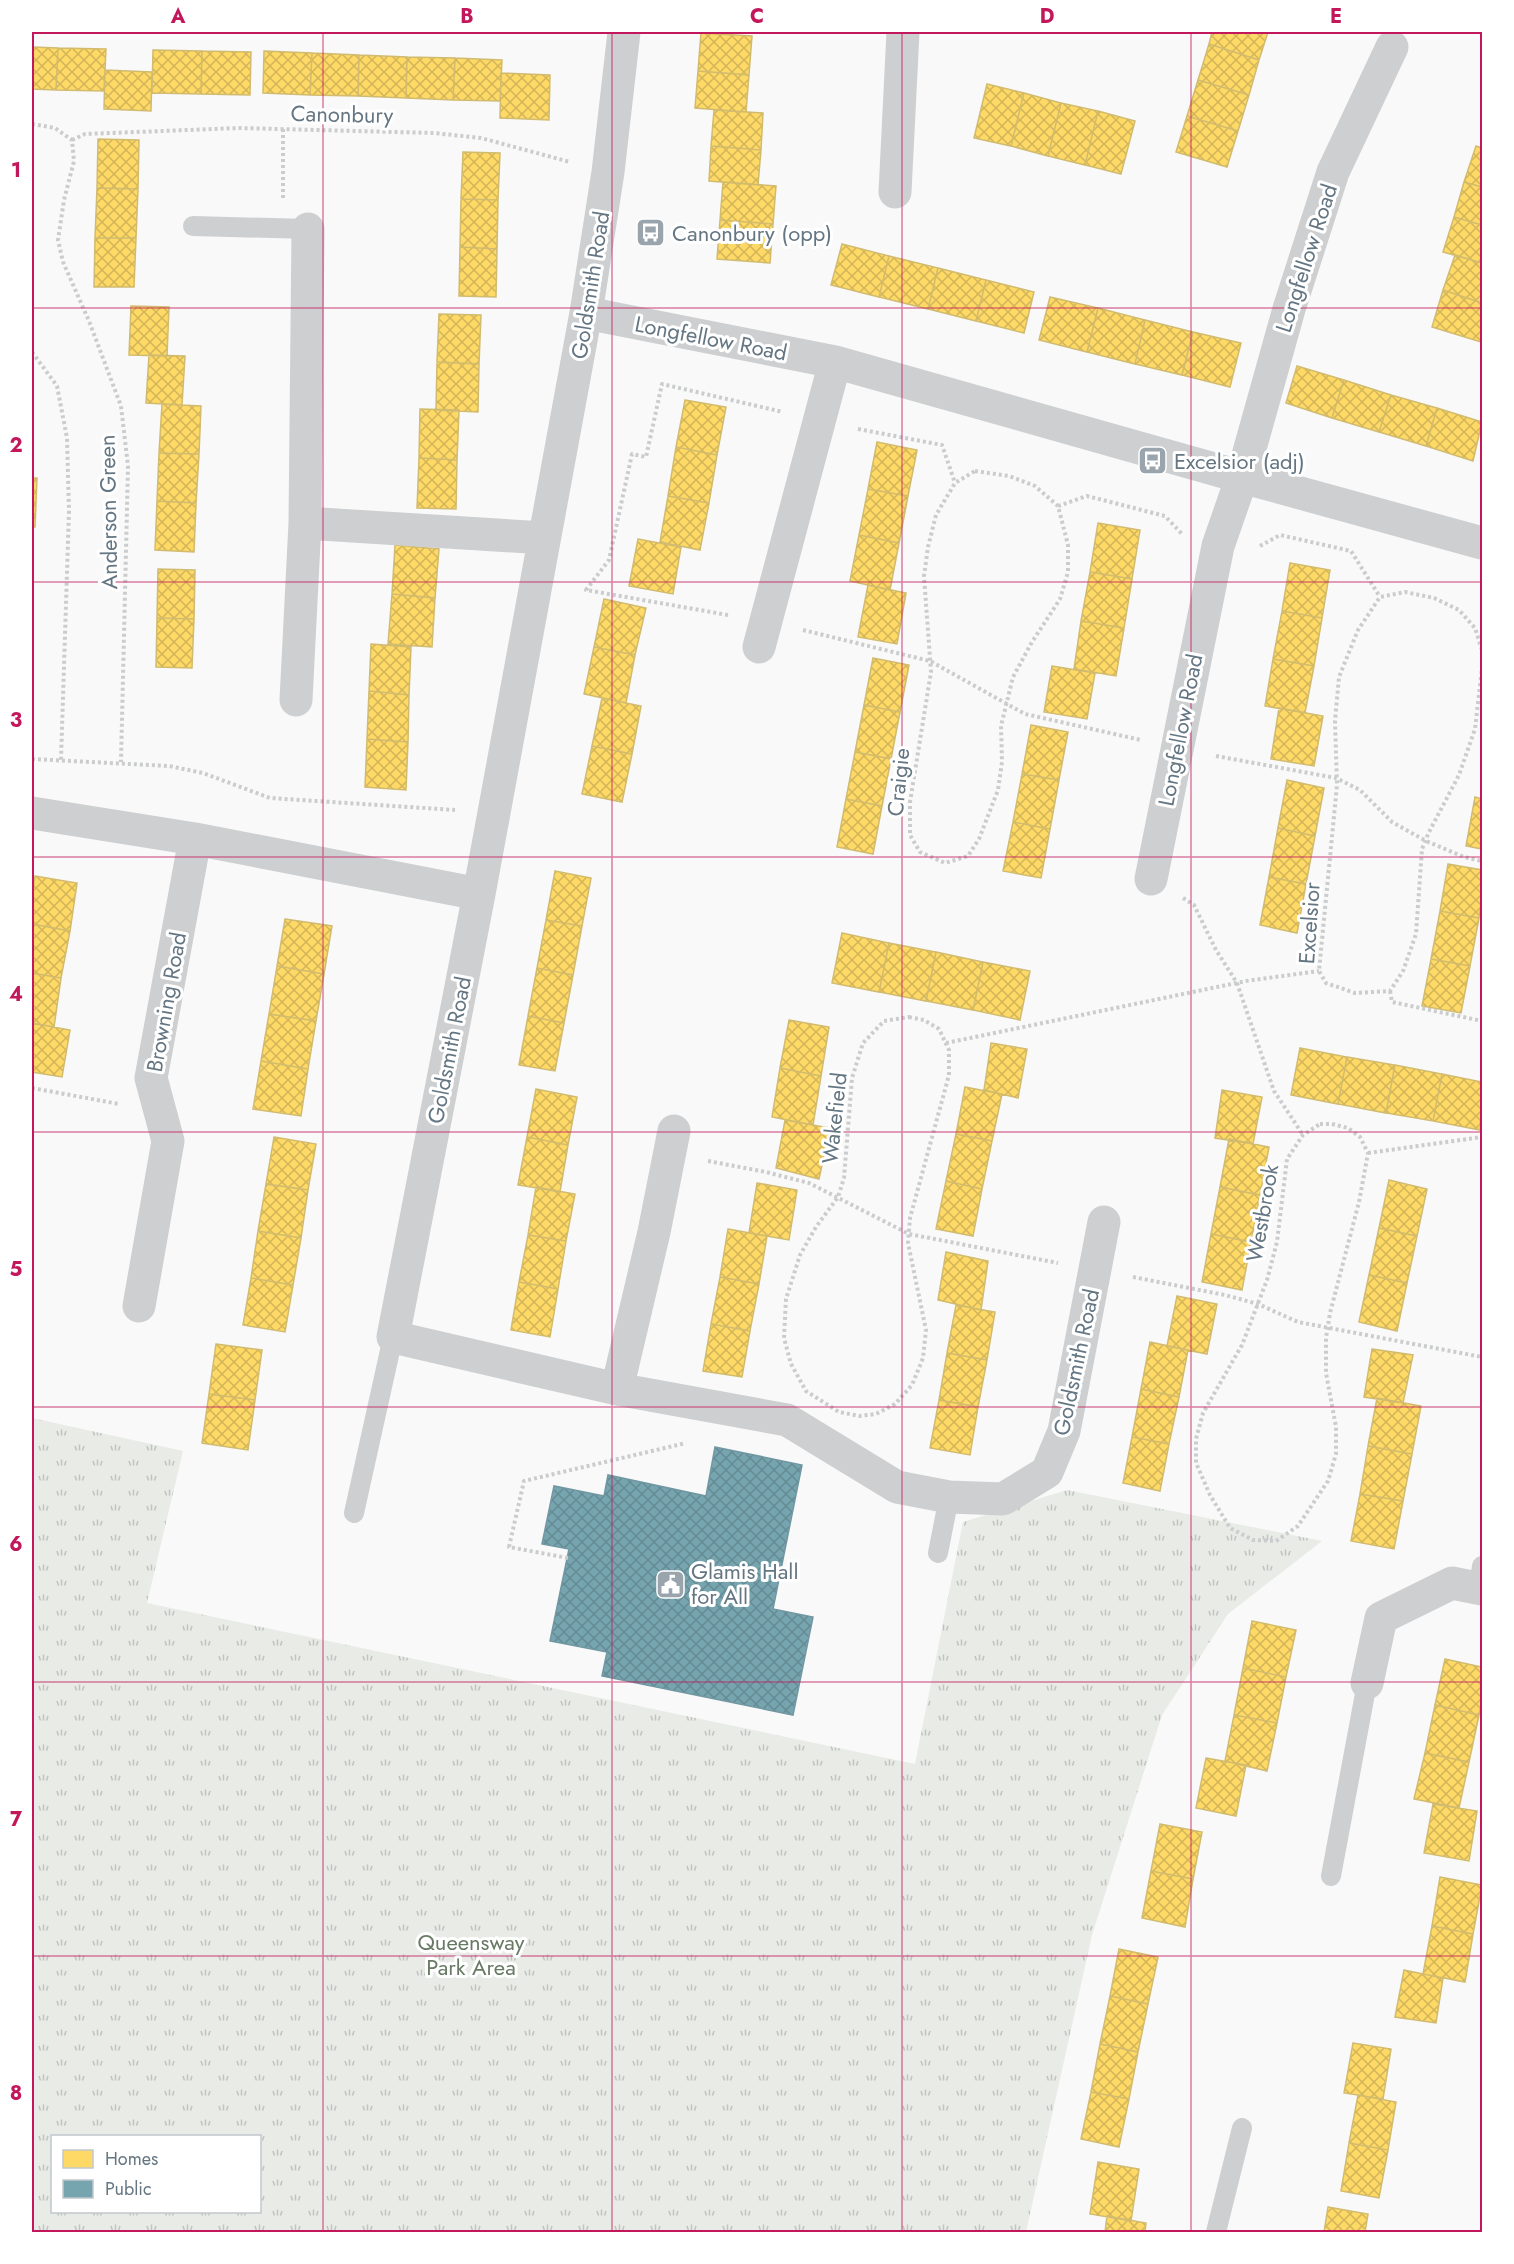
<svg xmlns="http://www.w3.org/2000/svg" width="1514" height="2264" font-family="Jost,sans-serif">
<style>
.grass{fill:url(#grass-tufts);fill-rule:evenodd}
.homes{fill:url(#homes-cross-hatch);stroke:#d1bb6f;stroke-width:1.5}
.public{fill:url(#public-cross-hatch);stroke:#7197a2;stroke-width:1.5}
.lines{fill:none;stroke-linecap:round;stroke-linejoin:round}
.path{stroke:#cbcccd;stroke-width:4;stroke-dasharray:3 3;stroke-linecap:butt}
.service{stroke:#cecfd0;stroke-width:20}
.minor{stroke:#cecfd0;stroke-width:33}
.grid{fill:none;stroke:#c2185b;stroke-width:1.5;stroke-opacity:0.55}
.labels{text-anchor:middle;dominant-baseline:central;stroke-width:6;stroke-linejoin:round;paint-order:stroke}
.street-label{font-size:22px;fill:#657683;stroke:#fff}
.poi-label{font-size:22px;fill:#657683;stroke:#fff;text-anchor:start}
.park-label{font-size:22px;fill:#687a64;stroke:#fff}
.neatline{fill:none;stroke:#c2185b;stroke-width:2}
.grid-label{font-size:20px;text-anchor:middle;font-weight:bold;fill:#c2185b}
</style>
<defs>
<pattern id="grass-tufts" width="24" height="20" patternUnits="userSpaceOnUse" patternTransform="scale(1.5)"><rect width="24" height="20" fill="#e8ebe6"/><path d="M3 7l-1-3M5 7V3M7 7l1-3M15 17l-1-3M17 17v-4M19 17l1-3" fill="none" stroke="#c0c3c0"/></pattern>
<pattern id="homes-cross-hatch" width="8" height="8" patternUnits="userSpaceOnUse" patternTransform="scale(1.5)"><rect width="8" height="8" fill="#ffd966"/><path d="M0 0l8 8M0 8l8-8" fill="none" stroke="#d2b559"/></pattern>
<pattern id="public-cross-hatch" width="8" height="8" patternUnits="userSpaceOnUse" patternTransform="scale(1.5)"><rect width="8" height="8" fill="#76a5af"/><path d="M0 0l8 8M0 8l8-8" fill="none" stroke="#648b94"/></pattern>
</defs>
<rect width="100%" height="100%" fill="#f9f9f9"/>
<path class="grass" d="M32,1418L183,1451L147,1603L915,1764L963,1522L1067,1490L1322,1541L1228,1614L1162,1715L1092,1935L1026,2232H32ZM52,2136H260V2212H52Z"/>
<path class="homes" d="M1212,32H1268L1259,60L1209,44Z
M701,33L752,36L749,75L698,71Z
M1209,44L1259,60L1249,95L1198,80Z
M32,47L58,48L56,90L32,89Z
M58,48L106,49L104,91L56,90Z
M153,50L202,51L201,94L152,93Z
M202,51L251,52L250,95L201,94Z
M264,51L312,53L310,95L263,93Z
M312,53L359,55L358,96L310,95Z
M359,55L407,57L406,98L358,96Z
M407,57L455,58L453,100L406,98Z
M455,58L502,60L500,101L453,100Z
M105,70L152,72L151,111L104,109Z
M698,71L749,75L746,112L695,108Z
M501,73L550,75L549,120L500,118Z
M1198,80L1249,95L1238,131L1187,116Z
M987,84L1024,93L1011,146L974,138Z
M1024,93L1061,103L1048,156L1011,146Z
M1061,103L1098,111L1085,165L1048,156Z
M714,110L763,113L761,150L711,146Z
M1098,111L1135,121L1121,174L1085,165Z
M1187,116L1238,131L1227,167L1176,152Z
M98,139L139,140L138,189L97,188Z
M711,146L761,150L758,185L709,181Z
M1476,146L1482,148V187L1464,182Z
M463,152L500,153L498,200L461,199Z
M723,182L776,186L773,224L720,220Z
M1464,182L1482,187V225L1454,217Z
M97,188L138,189L136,238H95Z
M461,199L498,200L497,249L460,247Z
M1454,217L1482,225V263L1443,252Z
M720,220L773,224L770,263L717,259Z
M95,238H136L134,287H94Z
M842,244L889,256L879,297L831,285Z
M460,247L497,249L496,297L459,296Z
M1455,255L1482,263V303L1443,290Z
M889,256L938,268L928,309L879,297Z
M938,268L986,280L976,321L928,309Z
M986,280L1034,292L1024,333L976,321Z
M1443,290L1482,303L1481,342L1432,327Z
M1050,297L1098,308L1087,352L1039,340Z
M131,306L169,307L167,356L129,355Z
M1098,308L1145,320L1135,364L1087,352Z
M439,314L481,315L479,364L437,362Z
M1145,320L1193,332L1182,375L1135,364Z
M1193,332L1241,343L1230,387L1182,375Z
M149,355L185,356L182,405L146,403Z
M437,362L479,364L478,412L436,410Z
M1297,366L1344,380L1332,418L1286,403Z
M1344,380L1391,395L1379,432L1332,418Z
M1391,395L1437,408L1426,446L1379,432Z
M685,400L726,407L717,455L676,447Z
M162,404L201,406L199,454L159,453Z
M1437,408L1482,422L1473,461L1426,446Z
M420,409L459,410L457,460L419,458Z
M877,442L917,450L908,496L868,489Z
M676,447L717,455L709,503L668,496Z
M159,453L199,454L196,503L157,501Z
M419,458L457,460L456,509L417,508Z
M32,478H37L35,527H32Z
M868,489L908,496L899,543L859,535Z
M668,496L709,503L700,550L660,542Z
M157,501L196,503L194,552L155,550Z
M1098,523L1140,530L1132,579L1090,572Z
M859,535L899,543L890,590L850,581Z
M638,539L681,547L673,594L629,586Z
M395,545L439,549L435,598L392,594Z
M1290,563L1330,570L1322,618L1282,611Z
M158,569L195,570L194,619L157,618Z
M1090,572L1132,579L1124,628L1081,621Z
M868,585L906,593L897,644L858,637Z
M392,594L435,598L432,647L388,644Z
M604,599L646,608L635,655L594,647Z
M1282,611L1322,618L1314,666L1273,659Z
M157,618L194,619L192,668L156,667Z
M1081,621L1124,628L1116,676L1074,669Z
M371,644L411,647L409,695L369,691Z
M594,647L635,655L626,703L584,694Z
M873,658L909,665L900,712L864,705Z
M1273,659L1314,666L1305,713L1265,706Z
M1052,666L1095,673L1087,719L1044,712Z
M369,691L409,695L408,742L367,739Z
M602,698L641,706L632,754L592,746Z
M864,705L900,712L891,759L855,752Z
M1279,708L1323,716L1314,766L1271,759Z
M1031,725L1068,732L1059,780L1022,774Z
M367,739L408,742L406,790L365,787Z
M592,746L632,754L622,802L582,794Z
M855,752L891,759L882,806L846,799Z
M1022,774L1059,780L1050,829L1013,822Z
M1287,780L1324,788L1315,836L1278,828Z
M1475,797L1482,799V849L1466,846Z
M846,799L882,806L873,854L837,847Z
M1013,822L1050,829L1041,878L1003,871Z
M1278,828L1315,836L1306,884L1269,877Z
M1448,864L1482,870V896L1479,918L1440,911Z
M555,871L591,878L582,926L546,920Z
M35,876L77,883L70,931L32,924V894Z
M1269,877L1306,884L1297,933L1260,925Z
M1440,911L1479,918L1470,966L1431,959Z
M285,919L332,926L324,974L277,966Z
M546,920L582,926L573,975L537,968Z
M32,924L70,931L61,978L32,973Z
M842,933L889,943L879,992L832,983Z
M889,943L936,952L926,1001L879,992Z
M936,952L983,962L973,1010L926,1001Z
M1431,959L1470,966L1461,1013L1422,1006Z
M983,962L1030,971L1020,1020L973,1010Z
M277,966L324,974L316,1021L269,1014Z
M537,968L573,975L564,1023L528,1016Z
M32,973L61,978L54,1027L32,1023Z
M269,1014L316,1021L308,1069L261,1061Z
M528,1016L564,1023L555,1071L519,1065Z
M789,1020L829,1027L821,1076L780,1068Z
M32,1023L70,1030L62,1077L32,1072Z
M991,1043L1027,1049L1018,1098L984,1090Z
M1300,1048L1347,1057L1338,1104L1291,1095Z
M1347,1057L1395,1065L1386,1113L1338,1104Z
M261,1061L308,1069L301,1116L253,1109Z
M1395,1065L1442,1074L1433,1121L1386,1113Z
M780,1068L821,1076L813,1125L772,1117Z
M1442,1074L1482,1082L1480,1130L1433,1121Z
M965,1087L1002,1094L992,1141L956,1134Z
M536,1089L577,1097L568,1145L527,1137Z
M1222,1090L1262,1097L1253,1144L1215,1138Z
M785,1120L830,1128L819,1179L776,1168Z
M956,1134L992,1141L982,1189L946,1181Z
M274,1137L316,1144L308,1190L266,1184Z
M527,1137L568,1145L560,1192L518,1185Z
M1229,1139L1269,1147L1260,1195L1220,1187Z
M1389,1180L1427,1189L1417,1236L1379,1228Z
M946,1181L982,1189L973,1236L936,1229Z
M757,1183L797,1190L789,1240L749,1233Z
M266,1184L308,1190L301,1238L258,1231Z
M536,1187L575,1194L566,1241L528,1235Z
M1220,1187L1260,1195L1251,1242L1211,1234Z
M1379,1228L1417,1236L1407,1283L1369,1275Z
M728,1229L767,1236L759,1284L720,1277Z
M258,1231L301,1238L293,1285L251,1278Z
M1211,1234L1251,1242L1242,1290L1202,1282Z
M528,1235L566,1241L558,1289L519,1282Z
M946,1252L988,1261L981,1310L938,1300Z
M1369,1275L1407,1283L1397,1331L1359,1322Z
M720,1277L759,1284L750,1331L711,1324Z
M251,1278L293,1285L285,1332L243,1325Z
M519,1282L558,1289L550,1337L511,1330Z
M1177,1296L1217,1304L1207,1354L1167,1346Z
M956,1305L995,1312L987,1360L947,1353Z
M711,1324L750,1331L742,1377L703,1371Z
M1150,1342L1188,1350L1179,1397L1141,1389Z
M216,1344L262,1350L255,1400L209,1394Z
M1372,1349L1413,1355L1403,1403L1364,1397Z
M947,1353L987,1360L978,1407L939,1400Z
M1141,1389L1179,1397L1169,1444L1132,1437Z
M209,1394L255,1400L248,1450L202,1443Z
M1377,1398L1421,1406L1412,1454L1368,1446Z
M939,1400L978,1407L970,1455L930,1448Z
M1132,1437L1169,1444L1160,1491L1123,1483Z
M1368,1446L1412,1454L1403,1501L1360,1494Z
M1360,1494L1403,1501L1394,1549L1351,1541Z
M1252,1621L1296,1630L1286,1677L1243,1668Z
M1445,1659L1482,1667V1699L1479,1715L1435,1705Z
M1243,1668L1286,1677L1277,1723L1234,1715Z
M1435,1705L1479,1715L1469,1762L1425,1753Z
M1234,1715L1277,1723L1267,1771L1225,1761Z
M1425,1753L1469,1762L1459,1808L1414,1799Z
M1206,1758L1246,1765L1236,1816L1196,1808Z
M1433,1804L1477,1811L1469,1861L1424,1853Z
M1160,1824L1202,1832L1193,1879L1151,1871Z
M1151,1871L1193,1879L1185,1927L1142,1918Z
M1440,1877L1482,1885L1473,1934L1432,1926Z
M1432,1926L1473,1934L1465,1982L1423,1974Z
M1119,1949L1158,1957L1148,2004L1110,1996Z
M1404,1970L1443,1978L1436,2023L1395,2017Z
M1110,1996L1148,2004L1138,2052L1100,2044Z
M1353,2043L1391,2049L1383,2099L1344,2093Z
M1100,2044L1138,2052L1129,2099L1091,2092Z
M1091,2092L1129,2099L1119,2147L1081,2139Z
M1358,2095L1396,2102L1388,2150L1349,2143Z
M1349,2143L1388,2150L1379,2198L1341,2191Z
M1098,2162L1139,2169L1131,2221L1090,2214Z
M1328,2207L1368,2214L1365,2232H1324Z
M1107,2216L1146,2223L1145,2232H1105Z"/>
<path class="public" d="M715,1447L802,1465L773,1609L813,1617L793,1715L602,1676L607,1652L550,1641L569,1549L542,1544L554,1486L604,1496L608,1475L706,1496Z"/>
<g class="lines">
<path class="path" d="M32,124L55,128L72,140L74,161L64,200L58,240L63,262L89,321L121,406L128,466L121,762
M283,129V198
M72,140L85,134L239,128L434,133L481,138L570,162
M32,352L57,386L67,438L69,511L61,760
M858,429L942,445L955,483
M975,471L1009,476L1035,486L1058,506L1068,545V572L1060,599L1032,642L1013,677L1001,726L1002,762L998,790L979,839L968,856L945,863L920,852L910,835V802L931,672L924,576L928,547L936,515L955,483Z
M1058,506L1087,496L1165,516L1182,534
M1260,546L1280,535L1351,551L1380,597
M728,615L586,590L609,560L632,454L646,457L662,384L783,412
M803,630L930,661L1025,714L1141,740
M1482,650L1475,628L1459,610L1434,598L1405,592L1380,597L1358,630L1339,677L1335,721L1337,785L1319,971L1326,983L1355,993L1390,991L1403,971L1416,934L1422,849L1429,832L1459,775L1475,729L1482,668
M1216,756L1336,778L1360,790L1392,822L1426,841L1464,857L1482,861
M32,759L169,766L203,773L270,798L455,810
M1183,898L1194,905L1216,950L1237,983L1274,1091L1303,1135
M1390,991L1392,1002L1482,1021
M909,1017L924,1020L939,1029L949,1050V1075L910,1218L908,1243L926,1330L923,1358L912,1385L895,1404L876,1414L859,1416L839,1412L806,1391L791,1364L784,1338L786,1299L800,1255L816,1227L838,1197L844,1178L852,1078L863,1043L884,1021Z
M946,1043L1246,981L1319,971
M32,1088L119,1104
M1320,1124H1332L1348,1128L1360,1137L1368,1153L1359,1202L1330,1313L1326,1338V1373L1336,1427V1454L1328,1481L1298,1526L1276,1541L1253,1540L1230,1528L1210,1495L1196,1463V1439L1203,1413L1242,1345L1267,1280L1277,1242L1287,1159L1303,1135Z
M1368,1153L1482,1137
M708,1161L766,1172L809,1183L909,1234L1058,1263
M1133,1277L1225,1295L1258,1304L1298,1322L1482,1357
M568,1558L509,1547L524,1481L686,1443"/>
<path class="service" d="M193,226L308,229
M354,1513L393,1337
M938,1553L949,1497
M1479,1588L1482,1566
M1331,1876L1367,1683
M1216,2232L1242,2128"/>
<path class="minor" d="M624,32L608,172L586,313L479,894L393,1337L617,1389L787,1420L897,1487L949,1497L1003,1499L1047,1472L1064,1431L1104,1222
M895,192L903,32
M586,313L835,362L1242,477L1482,543
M305,523L544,538
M759,647L835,362
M296,700L305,523L308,229
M32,813L195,839L479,894
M1151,879L1218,546L1242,477L1289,309L1333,172L1392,47
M139,1306L168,1141L151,1078L195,839
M617,1389L654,1232L674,1131
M1367,1683L1381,1618L1452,1583L1482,1589"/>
</g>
<path class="grid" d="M323,32V2232M612,32V2232M902,32V2232M1191,32V2232M32,308H1482M32,582H1482M32,857H1482M32,1132H1482M32,1407H1482M32,1682H1482M32,1956H1482"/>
<defs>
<symbol id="bus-square" viewBox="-11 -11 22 22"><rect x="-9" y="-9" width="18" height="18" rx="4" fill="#99a4ac" stroke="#fff"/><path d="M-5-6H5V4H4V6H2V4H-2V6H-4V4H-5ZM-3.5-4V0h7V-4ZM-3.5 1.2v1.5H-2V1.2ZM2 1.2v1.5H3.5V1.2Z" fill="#fff"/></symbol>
<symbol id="civic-square" viewBox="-11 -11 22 22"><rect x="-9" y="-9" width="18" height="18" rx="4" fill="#99a4ac" stroke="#fff"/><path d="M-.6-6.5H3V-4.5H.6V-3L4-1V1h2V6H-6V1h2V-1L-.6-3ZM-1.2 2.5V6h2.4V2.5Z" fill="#fff"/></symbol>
</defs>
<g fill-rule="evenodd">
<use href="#bus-square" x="634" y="216" width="33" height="33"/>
<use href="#bus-square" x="1136" y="444" width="33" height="33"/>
<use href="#civic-square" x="654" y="1568" width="33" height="33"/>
</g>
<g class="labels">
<g class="street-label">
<text transform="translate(342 114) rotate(1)">Canonbury</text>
<text transform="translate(1306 258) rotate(-72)">Longfellow Road</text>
<text transform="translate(590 285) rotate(-81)">Goldsmith Road</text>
<text transform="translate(711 338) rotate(11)">Longfellow Road</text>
<text transform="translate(108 512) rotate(-91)">Anderson Green</text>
<text transform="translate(1180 730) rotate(-79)">Longfellow Road</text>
<text transform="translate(898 782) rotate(-84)">Craigie</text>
<text transform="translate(1309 923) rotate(-86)">Excelsior</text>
<text transform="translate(166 1002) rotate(-80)">Browning Road</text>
<text transform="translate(449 1050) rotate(-79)">Goldsmith Road</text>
<text transform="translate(834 1118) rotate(-84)">Wakefield</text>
<text transform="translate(1262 1213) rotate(-80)">Westbrook</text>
<text transform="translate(1076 1362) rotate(-78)">Goldsmith Road</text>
</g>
<g class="poi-label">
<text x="672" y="233">Canonbury (opp)</text>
<text x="1174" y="461">Excelsior (adj)</text>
<text x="691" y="1571">Glamis Hall<tspan x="691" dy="25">for All</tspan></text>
</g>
<g class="park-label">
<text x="471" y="1942">Queensway<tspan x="471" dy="25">Park Area</tspan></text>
</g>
</g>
<rect width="1514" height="2264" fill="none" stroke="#ffffff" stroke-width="66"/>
<rect x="51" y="2135" width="210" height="78" fill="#ffffff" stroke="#c1c8cd" stroke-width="1.5"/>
<rect x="63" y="2150" width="30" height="18" fill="#ffd966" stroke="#c1c8cd" stroke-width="1.5"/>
<text x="105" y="2165" font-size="18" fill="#657683">Homes</text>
<rect x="63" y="2180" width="30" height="18" fill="#76a5af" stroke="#c1c8cd" stroke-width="1.5"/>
<text x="105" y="2195" font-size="18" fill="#657683">Public</text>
<rect x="33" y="33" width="1448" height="2198" class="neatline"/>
<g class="grid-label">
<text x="178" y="23">A</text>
<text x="467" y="23">B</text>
<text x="757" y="23">C</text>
<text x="1047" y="23">D</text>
<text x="1336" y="23">E</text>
<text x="16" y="177">1</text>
<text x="16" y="452">2</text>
<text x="16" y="727">3</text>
<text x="16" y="1001">4</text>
<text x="16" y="1276">5</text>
<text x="16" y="1551">6</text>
<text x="16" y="1826">7</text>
<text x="16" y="2100">8</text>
</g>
</svg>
